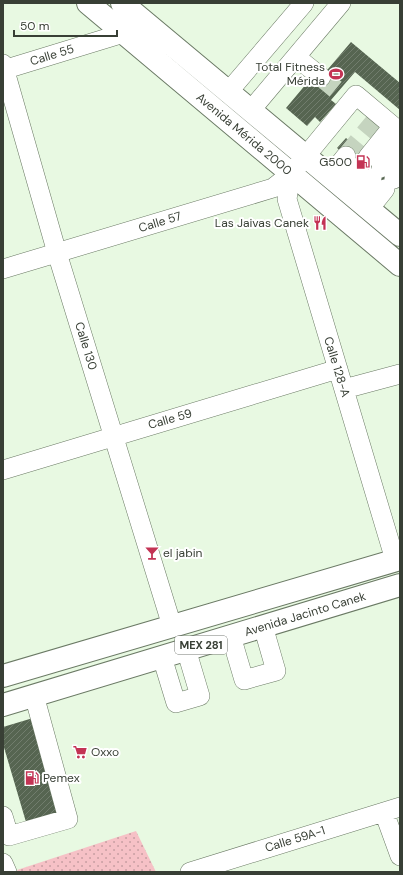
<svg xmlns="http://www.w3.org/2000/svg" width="403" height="875" font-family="'DM Sans',sans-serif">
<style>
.grass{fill:url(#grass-dots)}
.building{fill:url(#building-hatch)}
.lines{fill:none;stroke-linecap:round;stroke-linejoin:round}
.minor-tunnel{stroke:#c5d4bf;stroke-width:19;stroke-dasharray:19 10;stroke-linecap:butt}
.minor-casing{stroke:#6b7a65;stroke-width:20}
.major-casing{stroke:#6b7a65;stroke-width:24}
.minor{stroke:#fff;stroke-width:19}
.major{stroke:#fff;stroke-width:22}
.labels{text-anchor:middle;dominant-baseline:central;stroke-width:4;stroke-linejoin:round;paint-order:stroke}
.shield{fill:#fff;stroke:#747972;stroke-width:1}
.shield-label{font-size:11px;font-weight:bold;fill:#383f35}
.street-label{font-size:12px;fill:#383f35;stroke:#fff}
.poi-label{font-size:12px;fill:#383f35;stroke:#fff;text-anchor:end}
</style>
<defs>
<pattern id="grass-dots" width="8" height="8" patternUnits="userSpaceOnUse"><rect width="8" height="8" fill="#f6c1c6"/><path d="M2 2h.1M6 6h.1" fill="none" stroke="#c89ea2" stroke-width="1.8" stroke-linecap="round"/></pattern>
<pattern id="building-hatch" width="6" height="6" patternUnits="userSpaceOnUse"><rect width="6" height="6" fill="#566551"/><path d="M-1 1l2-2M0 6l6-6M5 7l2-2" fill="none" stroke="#717d6d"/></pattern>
</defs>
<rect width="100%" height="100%" fill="#e8f9e2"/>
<path class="grass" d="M136,831L156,872H18L17,870Z"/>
<path class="building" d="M351,42L400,83V110L355,72L331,100L336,104L320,122L315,117L307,126L286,108L312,77L317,82Z
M346,138L397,182L389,192L337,148Z
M33,718L61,812L26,822L3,744V727Z"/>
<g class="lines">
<path class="minor-tunnel" d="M321,77L344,96
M346,156L380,115"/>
<defs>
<path id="minor" d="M296,57L321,77
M3,64L57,253L172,626
M3,70L124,33
M229,91L304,3
M251,110L341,3
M368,157L393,126
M381,168L400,145
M291,174L287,199L395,560
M330,176L346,156
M394,179L400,171
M343,187L359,167
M356,198L372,178
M369,209L385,189
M3,269L273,188L291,174L356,95L400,132
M344,389L400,374
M3,470L338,369
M231,636L244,680L276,671L263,626
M162,657L176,703L200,696L186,649
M384,812L400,856
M3,816L9,836L68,819L34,695
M3,863L7,872
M190,872L400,807"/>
<path id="major" d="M88,3L400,265
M122,3L400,235
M3,676L400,559
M3,705L400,585"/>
</defs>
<use href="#minor" class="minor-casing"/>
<use href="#major" class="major-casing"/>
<use href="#minor" class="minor"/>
<use href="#major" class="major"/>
</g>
<defs>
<symbol id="stadium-bare" viewBox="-9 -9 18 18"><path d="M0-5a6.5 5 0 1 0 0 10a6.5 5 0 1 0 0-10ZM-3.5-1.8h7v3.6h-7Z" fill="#c33354" stroke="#fff" stroke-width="2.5" paint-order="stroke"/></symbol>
<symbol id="fuel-bare" viewBox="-9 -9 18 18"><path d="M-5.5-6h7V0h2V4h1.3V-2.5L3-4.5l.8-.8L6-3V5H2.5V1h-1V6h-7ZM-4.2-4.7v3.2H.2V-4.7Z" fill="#c33354" stroke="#fff" stroke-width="2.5" paint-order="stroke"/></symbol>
<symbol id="restaurant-bare" viewBox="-9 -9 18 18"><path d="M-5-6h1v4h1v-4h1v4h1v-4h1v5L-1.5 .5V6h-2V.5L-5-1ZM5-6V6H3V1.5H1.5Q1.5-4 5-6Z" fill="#c33354" stroke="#fff" stroke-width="2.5" paint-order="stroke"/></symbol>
<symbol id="bar-bare" viewBox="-9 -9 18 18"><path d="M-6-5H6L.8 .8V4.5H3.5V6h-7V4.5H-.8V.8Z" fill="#c33354" stroke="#fff" stroke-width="2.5" paint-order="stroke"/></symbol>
<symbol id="supermarket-bare" viewBox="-9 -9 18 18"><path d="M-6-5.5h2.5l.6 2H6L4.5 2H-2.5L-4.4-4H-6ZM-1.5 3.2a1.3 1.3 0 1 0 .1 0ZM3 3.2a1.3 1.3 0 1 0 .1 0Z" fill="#c33354" stroke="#fff" stroke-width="2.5" paint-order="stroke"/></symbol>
</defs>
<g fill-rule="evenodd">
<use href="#stadium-bare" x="326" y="64" width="20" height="20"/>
<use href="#fuel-bare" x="353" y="152" width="20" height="20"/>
<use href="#restaurant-bare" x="310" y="213" width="20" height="20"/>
<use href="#bar-bare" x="142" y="543" width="20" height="20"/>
<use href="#supermarket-bare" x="70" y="742" width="20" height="20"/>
<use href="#fuel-bare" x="22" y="768" width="20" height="20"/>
</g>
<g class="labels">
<rect class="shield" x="175" y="636" width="52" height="18" rx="3"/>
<g class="shield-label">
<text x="201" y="645">MEX 281</text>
</g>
<g class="street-label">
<text transform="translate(52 55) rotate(-17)">Calle 55</text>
<text transform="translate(244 134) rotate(40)">Avenida Mérida 2000</text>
<text transform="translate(160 222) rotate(-17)">Calle 57</text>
<text transform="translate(86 346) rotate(73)">Calle 130</text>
<text transform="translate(337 367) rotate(73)">Calle 128-A</text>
<text transform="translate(170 419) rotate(-16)">Calle 59</text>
<text transform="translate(305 614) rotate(-17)">Avenida Jacinto Canek</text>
<text transform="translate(295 839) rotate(-17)">Calle 59A-1</text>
</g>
<g class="poi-label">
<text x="325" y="67">Total Fitness<tspan x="325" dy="14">Mérida</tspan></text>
<text x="352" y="162">G500</text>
<text x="309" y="223">Las Jaivas Canek</text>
<text x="163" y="553" text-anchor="start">el jabin</text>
<text x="91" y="752" text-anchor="start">Oxxo</text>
<text x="43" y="778" text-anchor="start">Pemex</text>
</g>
</g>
<rect width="403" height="875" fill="none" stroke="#383f35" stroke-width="8"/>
<path d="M14 30v6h103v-6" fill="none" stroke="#383f35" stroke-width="2"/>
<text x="20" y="30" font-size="12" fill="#383f35" stroke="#ffffff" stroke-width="3" paint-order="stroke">50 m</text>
</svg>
